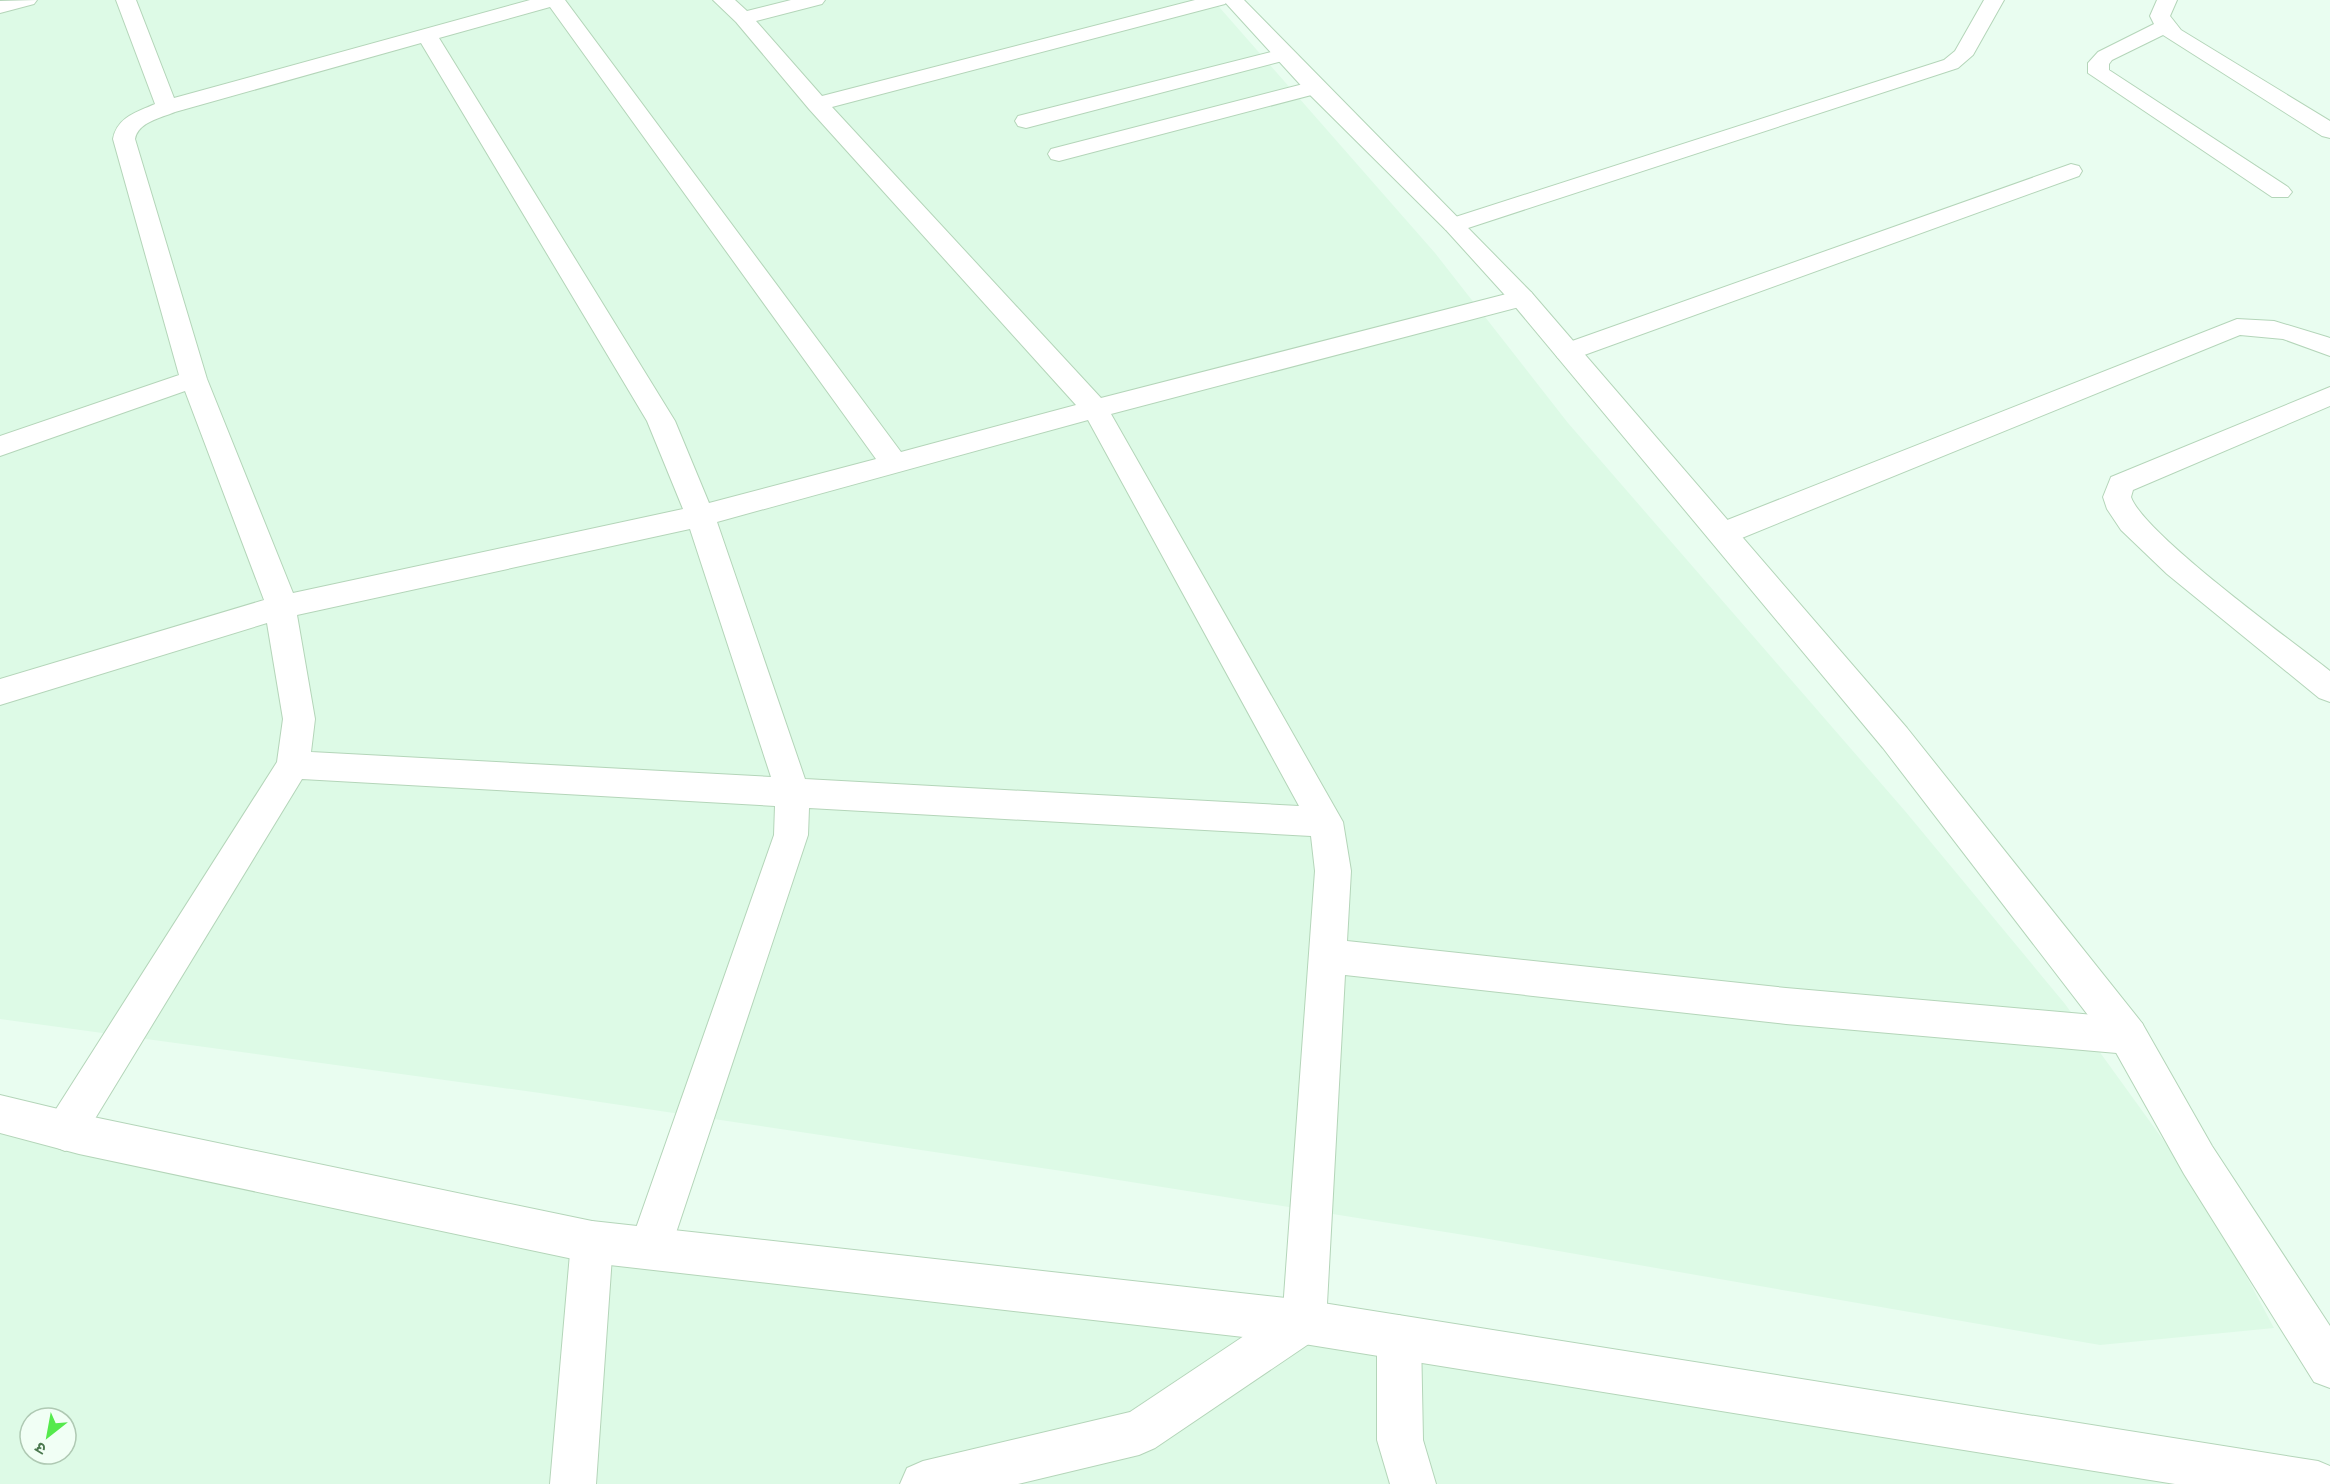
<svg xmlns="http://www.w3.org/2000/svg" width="2330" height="1484" font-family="'Fira Sans Condensed','Noto Sans Devanagari',sans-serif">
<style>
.residential{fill:#ddfae6;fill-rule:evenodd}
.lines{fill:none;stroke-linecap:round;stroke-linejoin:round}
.minor-casing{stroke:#b4d5b9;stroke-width:2}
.tertiary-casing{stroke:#b4d5b9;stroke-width:2}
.minor{fill:#fff;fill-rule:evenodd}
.tertiary{fill:#fff;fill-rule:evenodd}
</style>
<rect width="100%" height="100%" fill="#e9fdf0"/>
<path class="residential" d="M0,0H1213L1435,253L1568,423L1905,811L2065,1004L2203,1195L2274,1328L2100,1345L1483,1238L1062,1171L540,1093L0,1019Z
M0,1114L607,1257L1394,1354L2248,1484H0ZM30,1418H66V1454H30Z"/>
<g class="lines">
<defs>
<path id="minor" d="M37,0L34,4L0,13V1Z
M116,0H136L174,98L530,0H565L901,452L1076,405L809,109L736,22L713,0H735L747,11L791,0H825L822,4L756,21L822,96L1195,0H1228L1225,4L832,107L1101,398L1522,290L1531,292L1535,298L1531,304L1111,414L1343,822L1351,871L1347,941L1786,988L2128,1018L2142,1023L2147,1036L2142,1049L2128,1054L1786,1024L1345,975L1326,1322L1319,1337L1155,1448L1139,1455L1018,1484H900L907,1468L923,1461L1130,1412L1283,1310L1315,871L1311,836L809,808L808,835L671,1248L665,1263L650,1269L635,1263L629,1248L774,835L775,806L302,779L79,1145L65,1151L51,1145L45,1131L51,1117L277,762L283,719L267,623L0,705V679L264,600L185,391L0,456V436L179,375L113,139C117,117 137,112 155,104ZM550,7L876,459L709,503L675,421L439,38ZM421,43L647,421L683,509L293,593L207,379L135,139C138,122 161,118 175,112ZM1088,420L1299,806L805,779L717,522ZM690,529L771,777L311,752L315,719L297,615Z
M1984,0H2004L1973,55L1958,68L1462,230H1446L1442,225L1446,220L1944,60L1955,51Z
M2157,0H2177L2170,16L2181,30L2330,121V138L2322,136L2163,35L2112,60L2109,64V70L2288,187L2292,192L2288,197H2272L2088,73V63L2098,52L2154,24L2150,16Z
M1283,49L1290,51L1293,55L1290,59L1026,128L1018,126L1015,121L1018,116Z
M1315,81L1323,82L1326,87L1323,92L1059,161L1051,159L1048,154L1051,149Z
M2071,164L2079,166L2082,171L2079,176L1576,358L1567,360L1558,358L1554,352L1558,346Z
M2237,319L2274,321L2327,337L2330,338V356L2283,339L2240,335L1732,542L1722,545L1712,542L1707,534L1712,526Z
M2330,387V406L2133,490L2131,497C2144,534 2291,640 2330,671V702L2319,698L2167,574L2121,530L2107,509L2103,497L2111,477Z
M592,1221L607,1227L613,1242L596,1484H550L571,1242L577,1227Z
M1399,1315L1414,1322L1421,1337L1423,1440L1436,1484H1390L1377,1440V1337L1384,1322Z"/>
<path id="tertiary" d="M1223,0H1244L1531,292L1907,728L2142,1023L2212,1146L2330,1326V1388L2314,1382L2184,1174L2114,1049L1883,748L1513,304L1446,230L1307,92Z
M0,1095L79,1114L592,1221L1304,1300L2318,1461L2330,1466V1484H2175L1304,1344L592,1263L79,1154L0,1133Z"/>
</defs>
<use href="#minor" class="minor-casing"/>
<use href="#tertiary" class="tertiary-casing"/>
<use href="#minor" class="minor"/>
<use href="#tertiary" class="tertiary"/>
</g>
<g transform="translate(48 1436) rotate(211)"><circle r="28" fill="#f1fff5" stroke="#afc9b3" stroke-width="1.5"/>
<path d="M0-4.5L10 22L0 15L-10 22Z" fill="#54ea4c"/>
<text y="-9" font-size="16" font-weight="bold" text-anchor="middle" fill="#4b794f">उ</text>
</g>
</svg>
